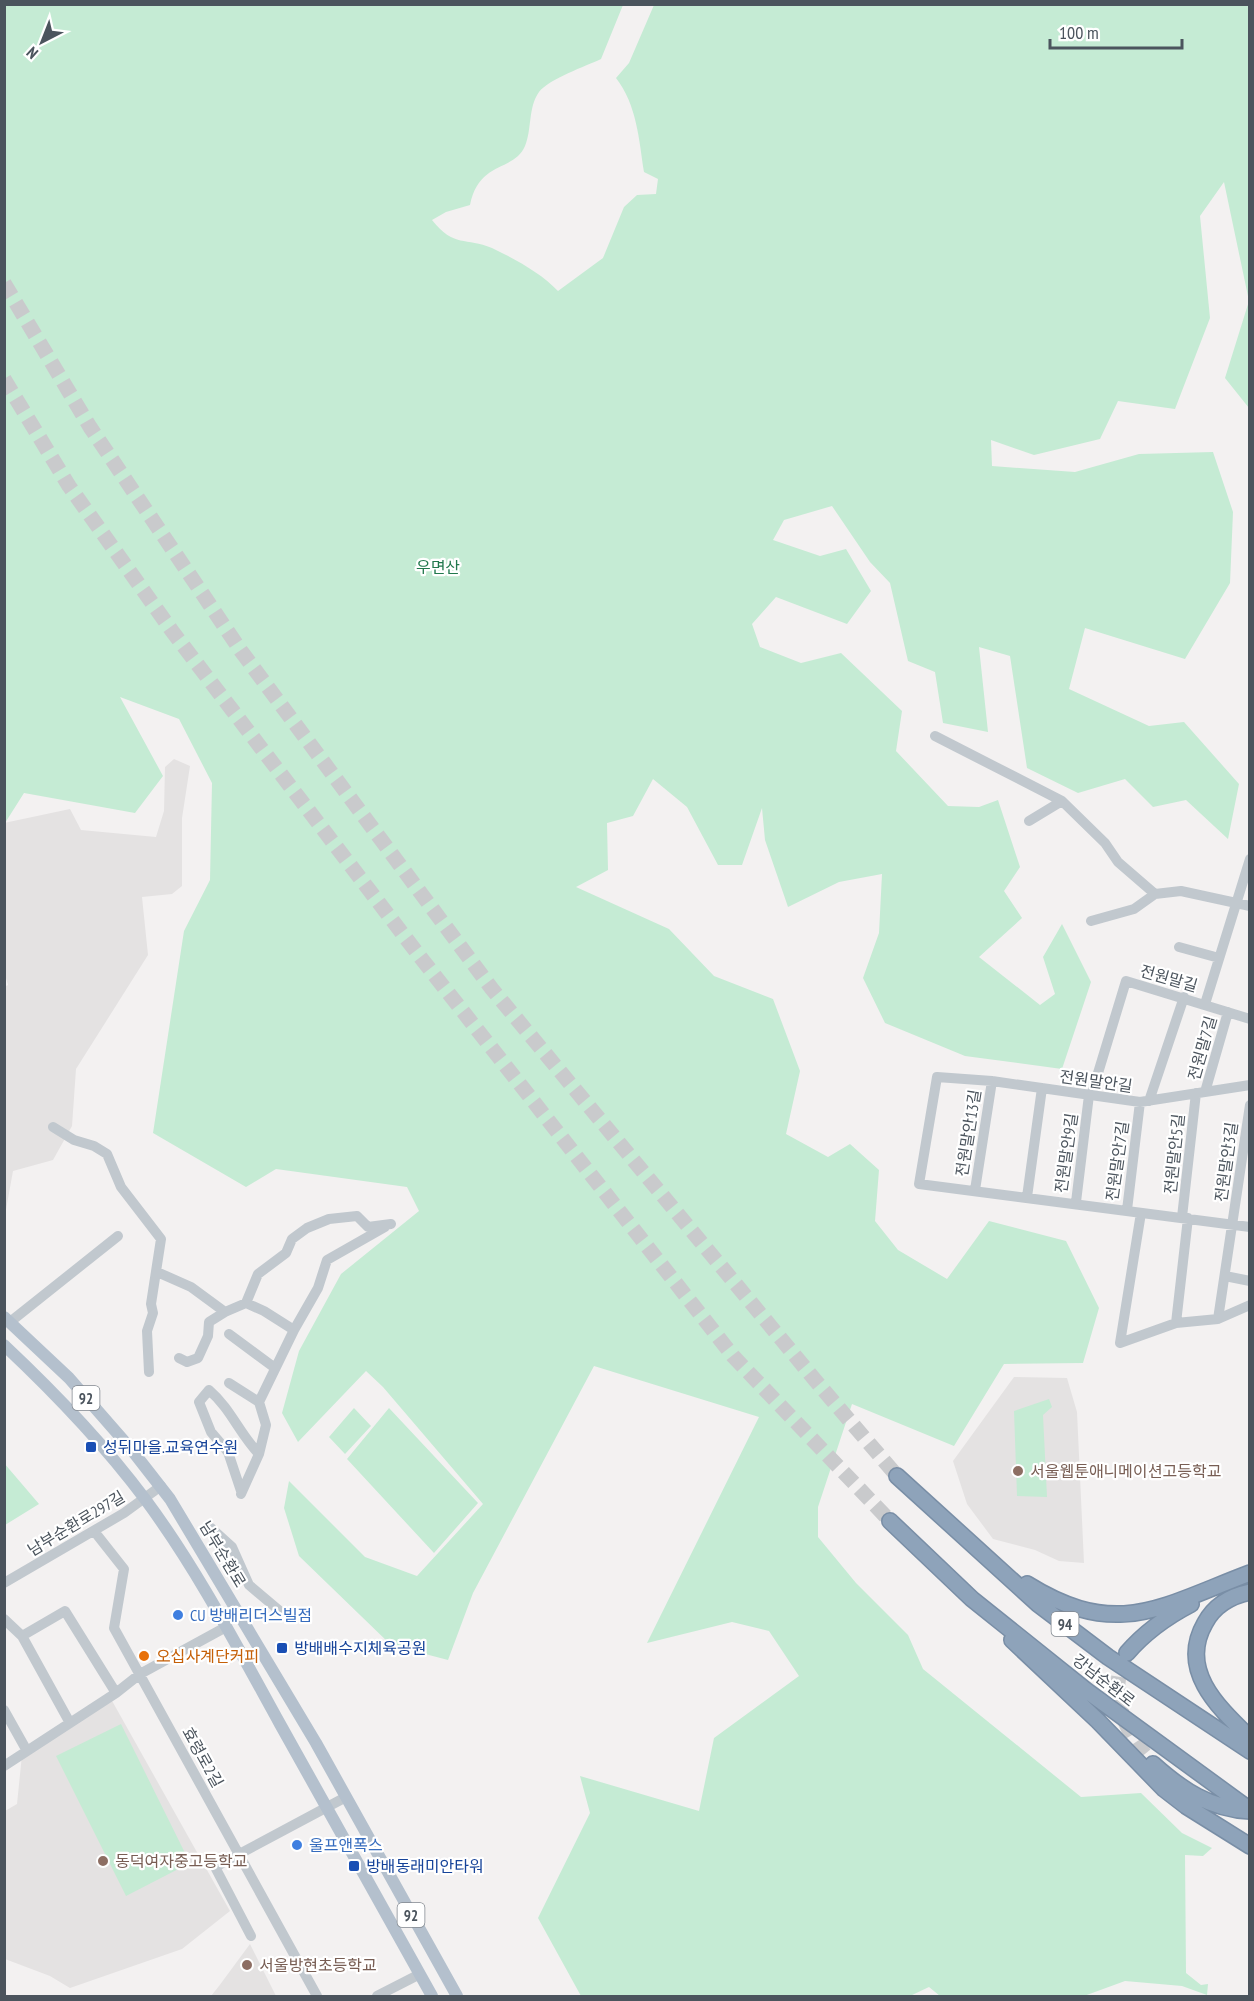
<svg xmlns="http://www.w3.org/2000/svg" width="1254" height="2001" font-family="'PT Sans Narrow','Noto Sans KR',sans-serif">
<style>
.education{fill:#e4e2e2}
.green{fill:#c5ebd4}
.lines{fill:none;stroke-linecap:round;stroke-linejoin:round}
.highway-tunnel{stroke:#c9cacc;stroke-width:15;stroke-dasharray:15 8;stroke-linecap:butt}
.highway-casing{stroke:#798ea6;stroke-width:18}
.minor{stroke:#c1c8ce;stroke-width:10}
.major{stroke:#b4c0cd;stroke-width:12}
.highway{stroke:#8ea3ba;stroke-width:15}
.transit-dot{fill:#1a4fb4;stroke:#fff;stroke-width:2}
.education-dot{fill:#8d6e63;stroke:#fff;stroke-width:2}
.shop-dot{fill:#3f7fe0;stroke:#fff;stroke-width:2}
.food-dot{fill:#e8710a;stroke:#fff;stroke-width:2}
.labels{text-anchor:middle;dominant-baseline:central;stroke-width:4.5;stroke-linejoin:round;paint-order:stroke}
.shield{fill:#fff;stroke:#81878e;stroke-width:1.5}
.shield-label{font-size:15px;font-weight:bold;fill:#4b545d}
.park-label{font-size:16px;fill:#21784d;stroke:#fff}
.street-label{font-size:16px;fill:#4b545d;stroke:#fff}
.transit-label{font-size:16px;fill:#164399;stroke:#fff;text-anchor:start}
.education-label{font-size:16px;fill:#785e54;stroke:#fff;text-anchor:start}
.shop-label{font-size:16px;fill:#366cbe;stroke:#fff;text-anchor:start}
.food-label{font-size:16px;fill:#c56008;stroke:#fff;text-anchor:start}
</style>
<rect width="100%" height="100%" fill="#f3f1f1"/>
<path class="education" d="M174,759L190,766L182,818V886L172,894L142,897L148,955L76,1069L72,1126L53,1160L13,1171L5,1215L4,987L8,985L4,971V823L70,809L81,830L156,837L164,811L165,767Z
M1014,1377L1067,1378L1077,1412L1084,1563L1059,1561L1035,1550L993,1539L967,1504L953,1461Z
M111,1699L230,1911L182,1949L70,1988L50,1976L5,1959V1811L17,1804L22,1755Z
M250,1944L276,1996H211L219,1986Z"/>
<path class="green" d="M5,4L623,5L601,59C586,66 549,79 539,92C528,107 532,130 525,146C514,172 479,160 470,205L446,212L432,220C454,248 466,237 492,248C515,259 541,273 558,291L603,258L624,207L637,195L656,194L658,179L644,172C639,140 637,105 616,78L629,63L654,5H1249V408L1225,378L1249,301L1224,182L1200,216L1210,318L1175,409L1118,401L1100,439L1034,455L991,440L992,466L1075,472L1139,454L1213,452L1233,512L1230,583L1185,659L1085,628L1069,689L1149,726L1184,722L1239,784L1228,839L1186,800L1153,807L1125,779L1078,793L1027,768L1010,656L979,647L988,732L943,723L935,672L908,661L890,583L870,562L832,506L784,520L773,540L820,556L846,549L871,591L847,624L776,597L752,624L760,647L801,663L841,653L902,711L896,751L948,806L979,807L998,800L1020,867L1004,891L1022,918L979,957L1040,1005L1055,994L1043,957L1062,924L1091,982L1062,1069L965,1056L885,1023L863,978L879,933L882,874L839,882L788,907L765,840L762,808L742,865H718L687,807L653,779L633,816L607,823L608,870L576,887L669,929L714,976L773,999L800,1071L786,1134L828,1157L850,1144L879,1170L875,1221L898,1250L947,1279L989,1221L1066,1241L1099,1308L1083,1363L1004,1364L954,1446L852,1404L818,1507V1537L856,1583L908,1635L923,1669L1081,1797L1141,1793L1182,1833L1212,1848L1203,1856L1185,1855L1186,1973L1201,1985L1208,1984L1207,1995L1182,1986L1125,1981L1084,1996H940L929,1987L910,1996H581L538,1918L590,1813L580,1776L699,1811L714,1738L799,1676L769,1631L732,1622L647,1643L759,1417L594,1366L473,1593L448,1660L391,1645L299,1556L284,1508L289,1481L365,1557L417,1576L483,1504L383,1387L366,1371L298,1442L282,1413L299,1351L341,1274L419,1211L407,1187L276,1169L246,1187L153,1133L184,931L210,880L212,783L179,719L120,697L163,776L135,813L24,793L5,823Z
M1049,1399L1052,1407L1043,1415L1047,1497L1017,1496L1014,1411Z
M354,1408L371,1426L345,1454L329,1437Z
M389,1408L478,1503L434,1553L347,1459Z
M4,1463L39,1504L5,1525H4Z
M121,1724L190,1863L126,1896L56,1756Z"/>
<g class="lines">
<path class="highway-tunnel" d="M4,283L90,427L241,651L492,989L815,1380L897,1476
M4,379L69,486L172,631L421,958L733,1356L890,1521
M1126,1655C1106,1693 1126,1735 1153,1764"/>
<defs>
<path id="highway" d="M897,1476L1038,1604L1108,1657L1250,1751
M890,1521L972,1599L1087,1691L1250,1810
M1027,1584C1117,1640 1160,1607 1250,1573
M1250,1592C1231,1596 1214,1606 1205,1623C1178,1670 1218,1707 1250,1738
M1012,1640L1098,1721L1164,1789L1186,1806L1250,1846
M1127,1653C1146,1631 1166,1617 1191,1604
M1153,1764C1182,1790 1210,1809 1250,1811"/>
</defs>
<use href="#highway" class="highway-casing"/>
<path class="minor" d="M935,736L1062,801L1105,843L1118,862L1155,894L1181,891L1250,906
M1029,821L1062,801
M1091,921L1134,909L1155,894
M1179,947L1219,958
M1205,1004L1250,859
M1250,1085L1140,1102L992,1081L937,1077L919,1184L1250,1227
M1205,1092L1228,1012
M1091,1096L1126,981L1250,1019
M1149,1101L1184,997
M53,1127L74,1140L94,1146L107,1154L121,1187L161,1239L151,1304L153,1313L147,1331L149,1372
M975,1190L992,1081
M1027,1197L1042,1088
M1076,1202L1089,1095
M1127,1210L1140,1102
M1141,1213L1120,1343L1176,1323L1218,1319L1250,1305
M1182,1217L1196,1093
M157,1272L191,1287L225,1312L246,1303L264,1311L294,1330L259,1402L229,1383
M1225,1276L1250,1281
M246,1303L258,1274L286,1253L292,1239L307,1228L329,1219L357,1216L368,1227L391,1224
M1218,1319L1250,1105
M10,1322L118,1236
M1176,1323L1188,1218
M294,1330L318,1288L327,1260L385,1227
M229,1334L275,1368
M179,1358L187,1362L198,1358L208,1336L209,1322L225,1312
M241,1491L228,1452L211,1432L199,1402L209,1390C231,1409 239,1433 259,1454
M241,1494L259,1454L266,1425L259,1402
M211,1528L232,1547L249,1585L281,1612
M94,1531L124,1569L114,1628L317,1996
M4,1583L124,1513L161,1486
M4,1619L22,1636L70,1723
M22,1636L65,1611L116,1693
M4,1710L27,1751
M4,1766L116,1693L140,1674L226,1627
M251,1936L215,1867L346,1797
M377,1996L420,1974"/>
<path class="major" d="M4,1317L69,1378L131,1449L170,1499L316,1743L457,1996
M4,1345C54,1392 104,1444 145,1499C197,1569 238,1648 280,1724C330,1815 382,1905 432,1996"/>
<use href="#highway" class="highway"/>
</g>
<g class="transit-dot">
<rect x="85" y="1441" width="12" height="12" rx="3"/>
<rect x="276" y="1642" width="12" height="12" rx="3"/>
<rect x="348" y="1860" width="12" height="12" rx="3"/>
</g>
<g class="education-dot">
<circle cx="1018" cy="1471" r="6"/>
<circle cx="103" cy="1861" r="6"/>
<circle cx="247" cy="1965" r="6"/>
</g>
<g class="shop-dot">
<circle cx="178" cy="1615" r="6"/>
<circle cx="297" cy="1845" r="6"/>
</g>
<circle class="food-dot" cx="144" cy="1656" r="6"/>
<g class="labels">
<g class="shield">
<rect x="72.5" y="1386" width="27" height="24" rx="4.5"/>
<rect x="1051.5" y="1612" width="27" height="24" rx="4.5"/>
<rect x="397.5" y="1903" width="27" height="24" rx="4.5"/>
</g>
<g class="shield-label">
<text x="86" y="1398">92</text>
<text x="1065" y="1624">94</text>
<text x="411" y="1915">92</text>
</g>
<g class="park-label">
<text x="438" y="567">우면산</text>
</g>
<g class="street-label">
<text transform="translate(1169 978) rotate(16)">전원말길</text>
<text transform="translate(1202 1048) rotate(-74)">전원말7길</text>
<text transform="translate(1096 1081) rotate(8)">전원말안길</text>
<text transform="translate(968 1133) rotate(-81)">전원말안13길</text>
<text transform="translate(1066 1153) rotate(-82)">전원말안9길</text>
<text transform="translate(1174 1154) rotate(-84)">전원말안5길</text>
<text transform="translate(1117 1161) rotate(-82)">전원말안7길</text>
<text transform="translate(1226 1162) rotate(-82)">전원말안3길</text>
<text transform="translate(76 1523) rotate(-31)">남부순환로297길</text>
<text transform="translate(223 1554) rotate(59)">남부순환로</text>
<text transform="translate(1104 1680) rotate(38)">강남순환로</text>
<text transform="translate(203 1757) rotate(61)">효령로2길</text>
</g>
<g class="transit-label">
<text x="103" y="1447">성뒤마을.교육연수원</text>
<text x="294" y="1648">방배배수지체육공원</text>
<text x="366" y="1866">방배동래미안타워</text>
</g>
<g class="education-label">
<text x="1030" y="1471">서울웹툰애니메이션고등학교</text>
<text x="115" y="1861">동덕여자중고등학교</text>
<text x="259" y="1965">서울방현초등학교</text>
</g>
<g class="shop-label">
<text x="190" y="1615">CU 방배리더스빌점</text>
<text x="309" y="1845">울프앤폭스</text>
</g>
<g class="food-label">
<text x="156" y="1656">오십사계단커피</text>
</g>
</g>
<rect width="1254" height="2001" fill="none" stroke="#4b545d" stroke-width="12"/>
<g transform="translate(42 42) rotate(222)" stroke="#ffffff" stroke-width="4.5" paint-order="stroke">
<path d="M0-4.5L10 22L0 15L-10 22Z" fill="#4b545d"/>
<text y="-9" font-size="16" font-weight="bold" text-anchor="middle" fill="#4b545d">N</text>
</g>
<path d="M1050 39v9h132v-9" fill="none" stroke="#4b545d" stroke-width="3"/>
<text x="1059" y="39" font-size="18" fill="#4b545d" stroke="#ffffff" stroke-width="4.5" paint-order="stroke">100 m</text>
</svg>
